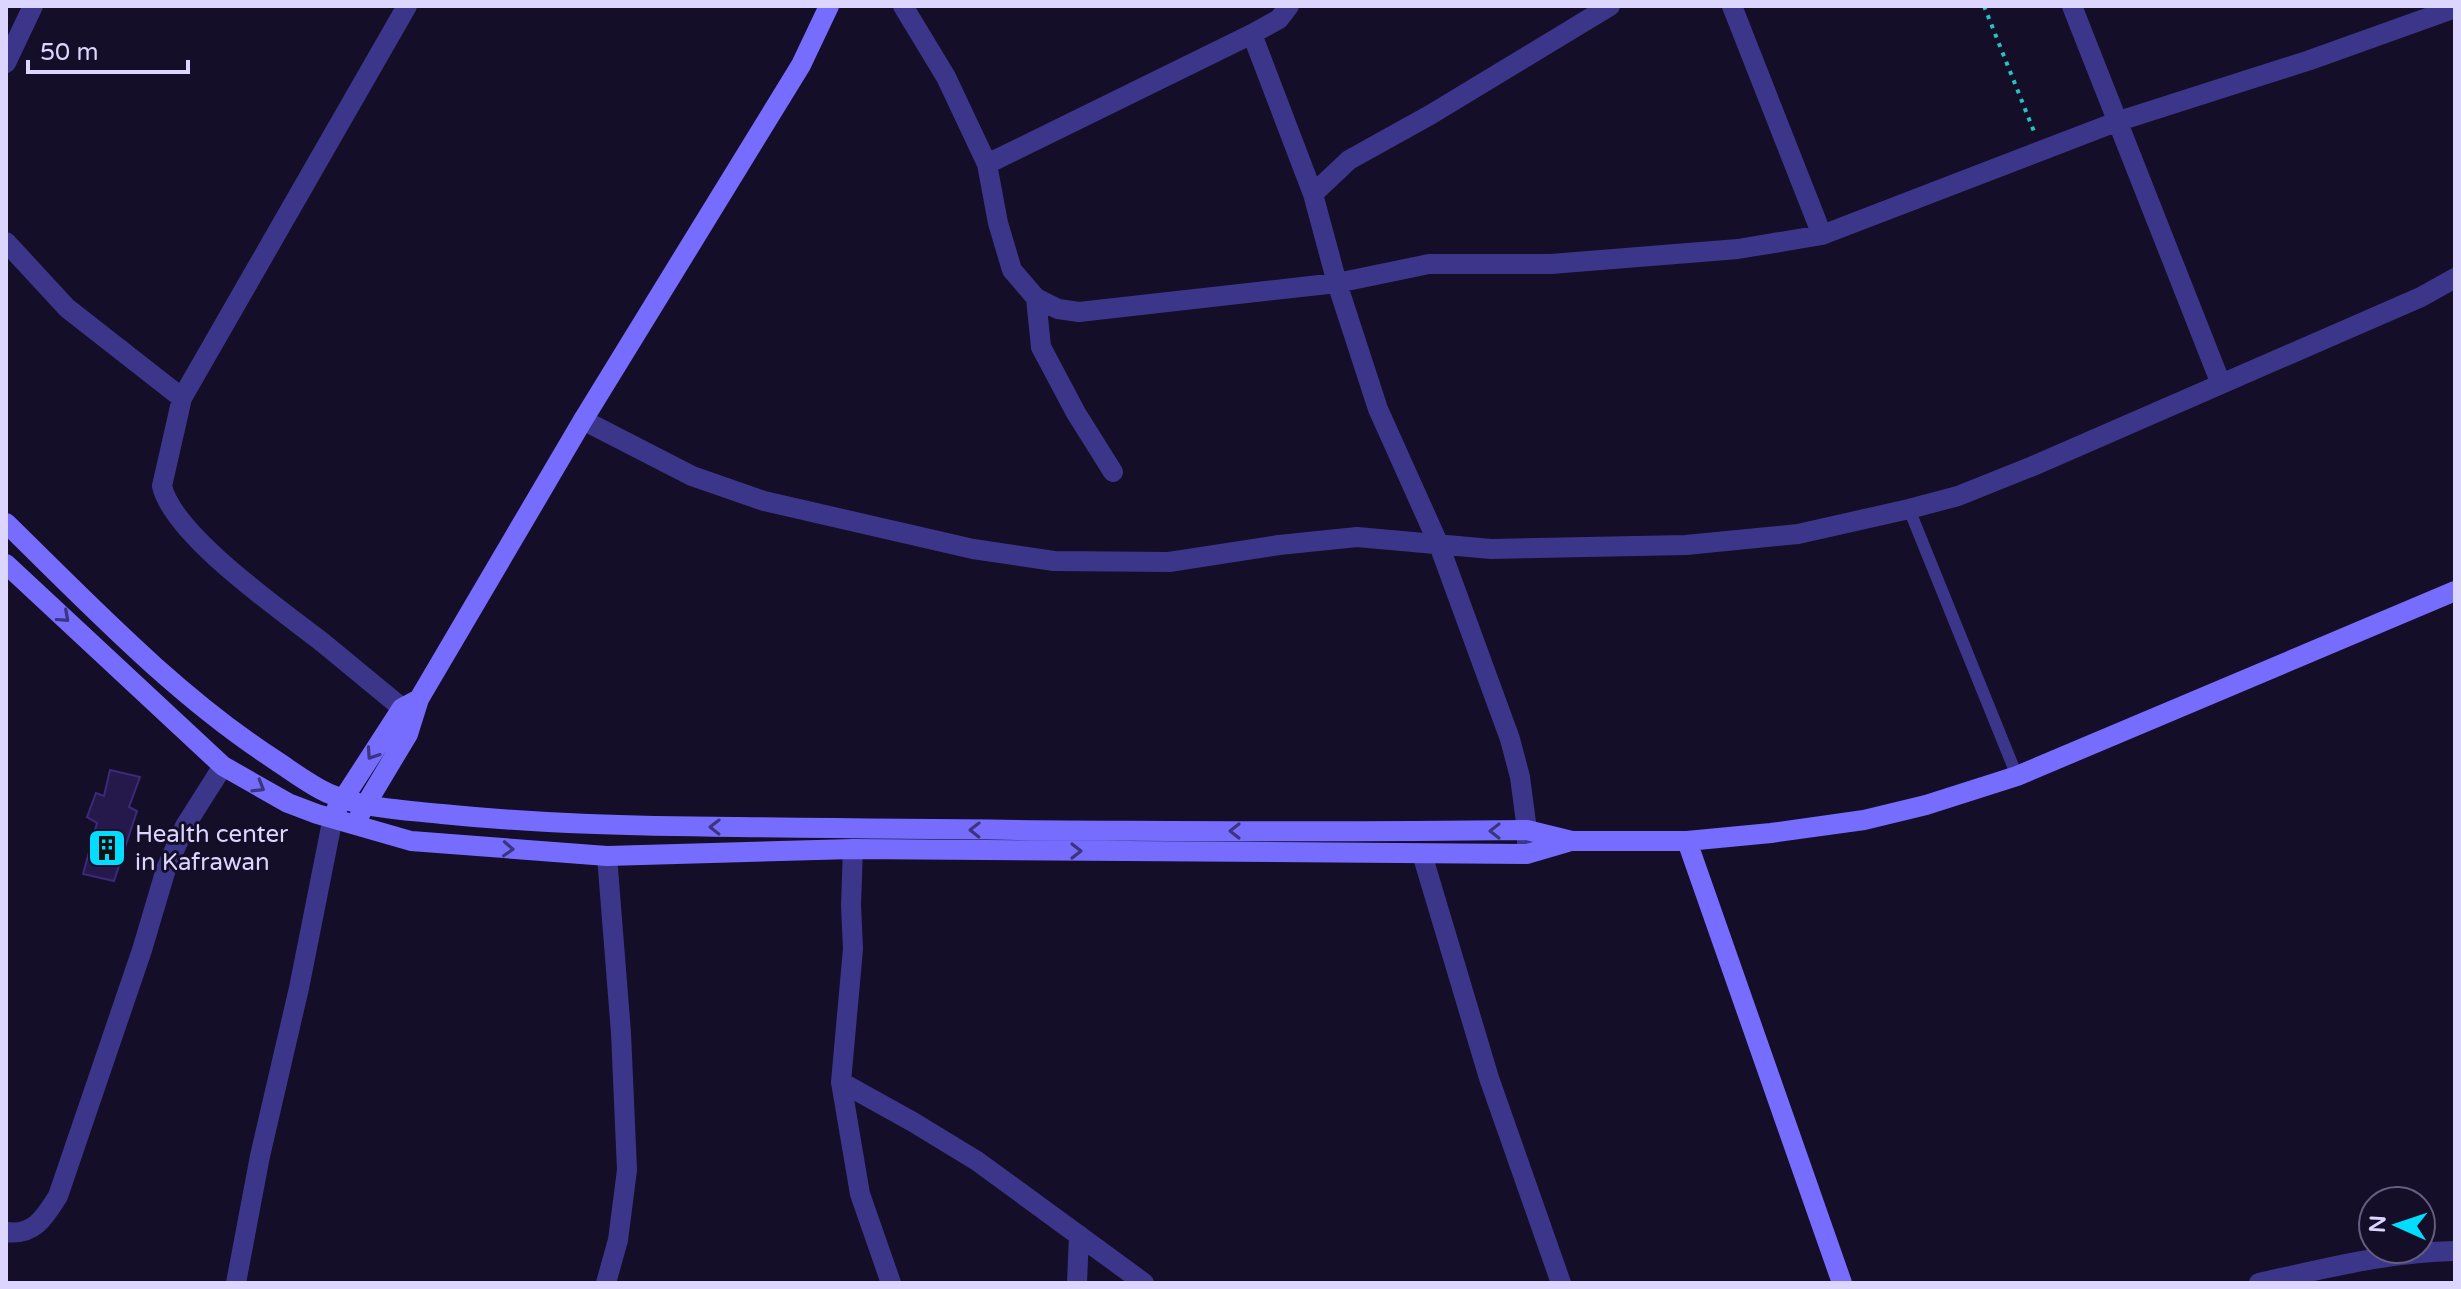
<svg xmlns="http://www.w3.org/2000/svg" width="2461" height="1289" font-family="'Varela Round',sans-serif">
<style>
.building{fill:#25194b;stroke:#3c2979;stroke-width:2}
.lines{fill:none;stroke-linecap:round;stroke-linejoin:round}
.path{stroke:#26c3bf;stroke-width:4;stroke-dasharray:4 6;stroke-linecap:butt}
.lane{stroke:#3c368b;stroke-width:12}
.street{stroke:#3c368b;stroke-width:20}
.secondary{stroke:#766dff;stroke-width:20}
.oneway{stroke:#3b347f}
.labels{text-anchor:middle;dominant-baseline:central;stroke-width:6;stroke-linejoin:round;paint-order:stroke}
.poi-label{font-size:24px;fill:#dcd6ff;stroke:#140e29;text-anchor:start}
</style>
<rect width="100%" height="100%" fill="#140e29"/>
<path class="building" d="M110,770L140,777L129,807L137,811L114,881L83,874L97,823L87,817L96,793L104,796Z"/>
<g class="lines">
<path class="path" d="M1984,6L2035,134"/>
<path class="lane" d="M1909,509L2017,776"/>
<path class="street" d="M903,6L946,77L987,164L998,223L1012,270L1036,298L1058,309L1079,312L1337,283L1429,264H1551L1738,249L1822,235L2116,122L2310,60L2455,8
M1732,6L1822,235
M2072,6L2221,384
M1252,34L1313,194L1337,283L1378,409L1439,545L1510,739L1520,777L1527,830V854
M6,63L33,6
M987,164L1252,34L1279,19L1289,6
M1313,194L1349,160L1430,115L1610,6
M6,242L67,308L182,398
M1036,298L1041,347L1076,413L1113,472
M583,420L692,476L764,501L973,549L1054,561L1169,562L1279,545L1357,537L1491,549L1686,545L1798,534L1909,509L1958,496L2033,466L2421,297L2455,278
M402,708C375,686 349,664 322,642C281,610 173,535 162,486L182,398L407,6
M853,849L851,905L853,949L841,1082L860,1194L891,1283
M1422,854L1489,1078L1561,1283
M841,1082L913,1122L977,1161L1144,1283
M6,1232C34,1236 45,1217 58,1196L142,950L166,869L185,826L223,766
M236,1283L260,1156L299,988L333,817
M606,1283L618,1240L627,1170L621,1033L607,856
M1077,1283L1079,1235
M2259,1283C2323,1269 2389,1252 2455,1251"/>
<path class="secondary" d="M6,523C91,606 175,695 275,760C292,771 311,786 330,794C364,809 406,810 442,814C540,824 637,826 736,827C1000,830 1263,833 1527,830L1572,841H1687L1771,833L1864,820L1926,805L2017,776L2455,591
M6,564L223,766L288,803L317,814L411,841L607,856L853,849L1527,854L1568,842
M336,810L402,708L419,699
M360,814L408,734L419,699L583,420L801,65L829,6
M1687,841L1842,1283"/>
</g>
<defs><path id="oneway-chevron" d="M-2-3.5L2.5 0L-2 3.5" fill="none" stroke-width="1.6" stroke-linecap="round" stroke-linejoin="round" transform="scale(2)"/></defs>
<g class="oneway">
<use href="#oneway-chevron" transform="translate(64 617) rotate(42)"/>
<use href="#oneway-chevron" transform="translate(372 754) rotate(124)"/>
<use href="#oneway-chevron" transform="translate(259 787) rotate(31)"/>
<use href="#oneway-chevron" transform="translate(715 827) rotate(-179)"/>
<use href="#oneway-chevron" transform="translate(975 830) rotate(-179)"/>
<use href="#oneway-chevron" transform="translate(1235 831) rotate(-180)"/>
<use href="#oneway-chevron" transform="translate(1495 831) rotate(180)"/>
<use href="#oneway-chevron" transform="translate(508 849) rotate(3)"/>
<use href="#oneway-chevron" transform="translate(1076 851)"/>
</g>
<defs>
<symbol id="building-square" viewBox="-11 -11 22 22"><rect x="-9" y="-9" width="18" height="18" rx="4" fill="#02dcff" stroke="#140e29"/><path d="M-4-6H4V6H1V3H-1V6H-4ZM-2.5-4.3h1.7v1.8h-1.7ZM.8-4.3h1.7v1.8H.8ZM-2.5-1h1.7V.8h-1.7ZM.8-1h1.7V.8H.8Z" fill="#111"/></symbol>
</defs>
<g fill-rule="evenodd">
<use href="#building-square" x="85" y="826" width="44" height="44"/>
</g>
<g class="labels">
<g class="poi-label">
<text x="135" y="834">Health center<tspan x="135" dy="28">in Kafrawan</tspan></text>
</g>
</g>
<rect width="2461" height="1289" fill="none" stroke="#dcd6ff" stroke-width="16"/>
<g transform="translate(2397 1225) rotate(273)"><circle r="38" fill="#140e29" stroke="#645e7f" stroke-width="2"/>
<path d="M0-6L14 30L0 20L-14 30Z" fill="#02dcff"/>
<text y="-12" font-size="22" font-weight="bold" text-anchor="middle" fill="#dcd6ff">N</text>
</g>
<path d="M28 60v12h160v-12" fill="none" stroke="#dcd6ff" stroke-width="4"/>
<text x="40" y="60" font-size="24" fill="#dcd6ff" stroke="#140e29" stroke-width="6" paint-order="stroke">50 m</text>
</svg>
